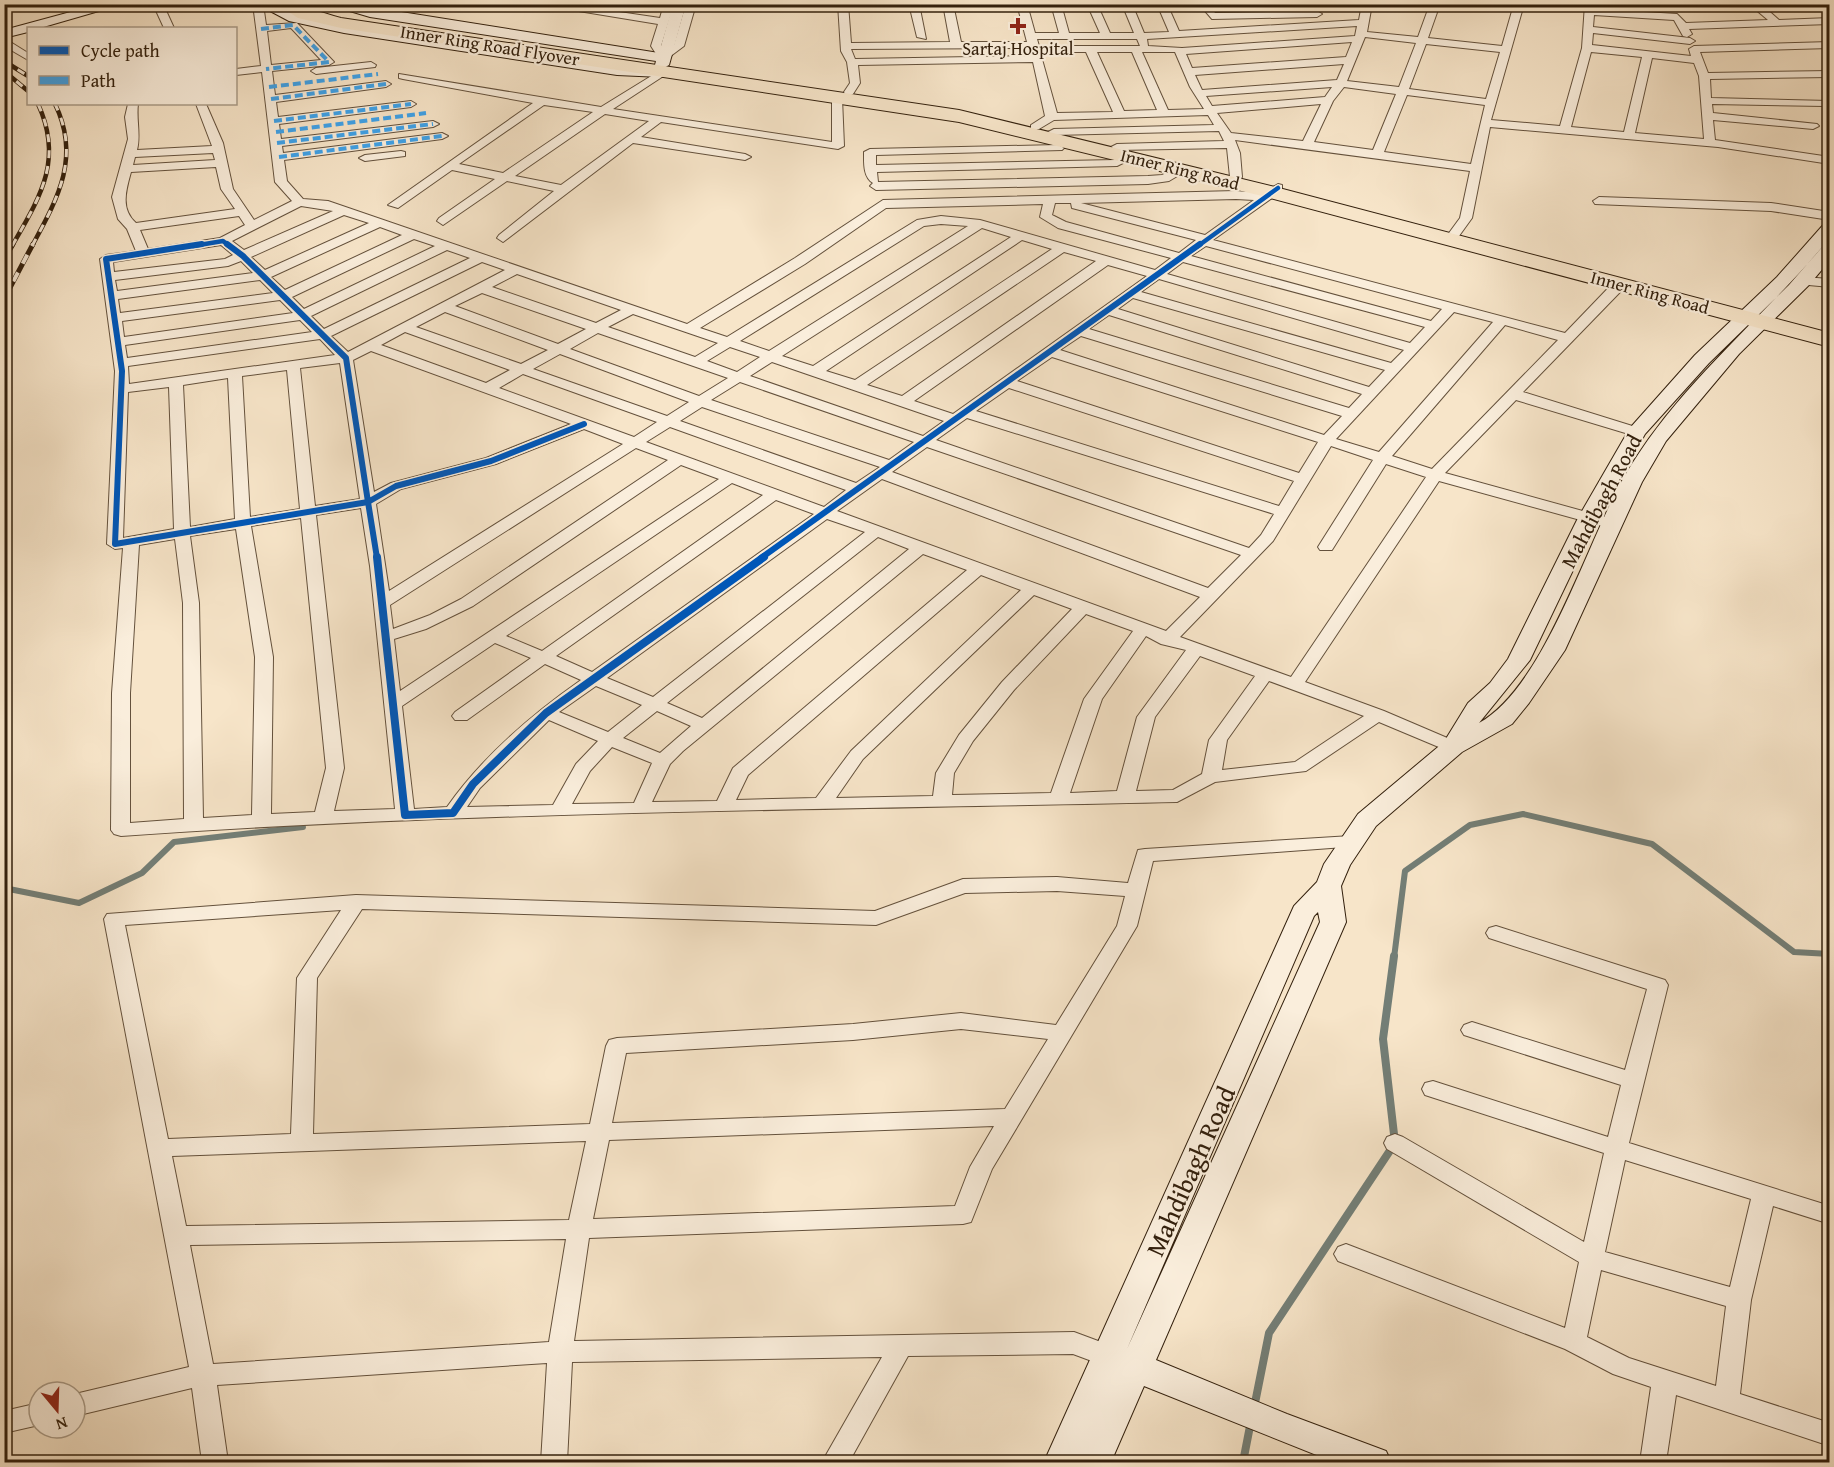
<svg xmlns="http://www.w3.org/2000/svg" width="1834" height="1467" font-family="'Gentium Book Plus',serif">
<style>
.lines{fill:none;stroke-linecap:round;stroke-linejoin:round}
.stream-far1{stroke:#737e76;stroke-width:6}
.stream{stroke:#737e76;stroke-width:8}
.street-casing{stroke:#64513c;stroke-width:2}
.secondary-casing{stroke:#33200d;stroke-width:2}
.highway-casing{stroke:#33200d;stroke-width:2}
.street{fill:#faeedc;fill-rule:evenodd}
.secondary{fill:#faeedc;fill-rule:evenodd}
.highway{fill:#f7e5c9;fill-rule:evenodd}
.rail-far1-casing{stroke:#33200d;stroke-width:4.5}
.rail-casing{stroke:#33200d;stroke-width:5}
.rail-far1{stroke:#faeedc;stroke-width:3;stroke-dasharray:8;stroke-linecap:butt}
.rail{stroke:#faeedc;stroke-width:4;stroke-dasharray:10;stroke-linecap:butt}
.quiet{stroke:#3ea2e9;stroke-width:4;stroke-dasharray:8 4;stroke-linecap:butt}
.cycleway-far2-casing{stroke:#faeedc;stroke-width:7}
.cycleway-far1-casing{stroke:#faeedc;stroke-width:9}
.cycleway-casing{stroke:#faeedc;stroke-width:11}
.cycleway-far2{stroke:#0057b8;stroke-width:4.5}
.cycleway-far1{stroke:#0057b8;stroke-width:6}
.cycleway{stroke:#0057b8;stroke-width:8}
.poi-dot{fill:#8f2418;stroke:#faeedc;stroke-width:2}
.labels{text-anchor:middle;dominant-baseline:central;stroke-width:4.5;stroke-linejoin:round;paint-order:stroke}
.far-street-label{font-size:18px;fill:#33200d;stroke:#faeedc}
.far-poi-label{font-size:18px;fill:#33200d;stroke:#faeedc}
.street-label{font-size:21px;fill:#33200d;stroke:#faeedc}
.near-street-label{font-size:26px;fill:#33200d;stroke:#faeedc}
</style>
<rect width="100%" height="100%" fill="#f7e5c9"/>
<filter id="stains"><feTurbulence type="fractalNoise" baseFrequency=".00333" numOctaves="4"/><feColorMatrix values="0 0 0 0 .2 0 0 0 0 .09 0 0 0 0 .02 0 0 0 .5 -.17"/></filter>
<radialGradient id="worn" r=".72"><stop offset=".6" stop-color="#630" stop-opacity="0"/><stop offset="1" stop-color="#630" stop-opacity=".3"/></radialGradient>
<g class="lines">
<path class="stream-far1" d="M4,888L79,903L142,873L174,842L303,827
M1394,958L1405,871L1470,825L1523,814L1652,844L1794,952L1830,954"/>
<path class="stream" d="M1254,1408L1269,1333L1395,1143L1383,1039L1394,956
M1243,1462L1251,1421"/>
<defs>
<path id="street" d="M153,4H163L174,28H164Z
M253,4H263L266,25L297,23L334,62L329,65L272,71L275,95L386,81L391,84L386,87L276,102L278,117L411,101L416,104L411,107L279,124L281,139L433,121L439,124L433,127L282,146L283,153L442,133L448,136L442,139L284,160L287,181L303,199L328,201L687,324L795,258L883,200L1236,191L1263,193L1278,184L1282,185V191L1213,240L1565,333L1615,281H1625V287L1523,392L1642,429L1644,432L1642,435H1632L1516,400L1445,473L1619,521L1621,524L1613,529L1439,481L1305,682L1384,711L1459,743L1462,747L1453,753L1379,722L1306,771L1215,782L1177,802C825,810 472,811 121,836L114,834L111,830L112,693L123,548L115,549L107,544L115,371L100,259L106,255L136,251L127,229L118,219L112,197L128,139L125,117L128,104H138C136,120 141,135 137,150L212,146L196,104H206L223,143L233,189L254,220L292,201L275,182L262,72L236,75V69L261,66ZM291,28L321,60L271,65L267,31ZM213,153L215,160L133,165L135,157ZM216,167L221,189L235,209L136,223C120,209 126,190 131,172ZM1236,199L1254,200L1205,235L1081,203ZM1055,203H1071L1072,208L1196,240L1179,253L1066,222L1052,215ZM1043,204L1040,217L1058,228L1171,258L1155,270L980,220L941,216L917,220L727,337L700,328L805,264L886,208ZM301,206L333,211L244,250L232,241ZM344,215L369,223L265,270L251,257ZM239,216L245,225L220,238L148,249L140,230ZM941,224L968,226L769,351L740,341L924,226ZM380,227L402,235L285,290L271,277ZM982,228L1011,237L813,366L782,356ZM414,239L435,246L304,309L292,297ZM1022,240L1052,249L855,380L826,371ZM221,245L233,255L225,259L114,272L113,262ZM1206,246L1442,309L1431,321L1191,256ZM447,250L470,258L324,329L311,316ZM1064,252L1096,261L902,396L867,385ZM241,261L253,273L117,291L115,280L228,266ZM482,262L505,270L348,352L331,336ZM1183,262L1425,327L1410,343L1167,274ZM1108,265L1147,276L953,414L914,401ZM517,274L621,310L596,323L492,287ZM1159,279L1404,350L1391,363L1141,292ZM260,280L273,293L120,313L118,299ZM482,293L586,329L558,344L455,306ZM1133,298L1385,370L1369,387L1118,309ZM280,300L293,313L124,337L122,321ZM445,312L548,350L521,364L416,327ZM1454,312L1493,322L1379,452L1336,439ZM633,314L718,343L695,357L608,327ZM1109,315L1362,394L1349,408L1089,329ZM300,320L312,332L127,358L125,345ZM1505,325L1558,340L1432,469L1392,456ZM405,332L510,370L486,383L381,345ZM598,333L728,378L699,396L570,349ZM1081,336L1342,416L1324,435L1060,350ZM320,339L335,355L129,384L128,366ZM730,347L760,357L737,372L707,361ZM371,351L571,424L486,458L391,483L374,492L353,360ZM560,354L689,402L667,416L533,369ZM1052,357L1318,442L1299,473L1017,381ZM772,362L944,421L923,436L750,376ZM340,363L360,499L315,506L300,368ZM287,370L300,509L250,517L242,376ZM523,374L657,422L634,437L499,388ZM228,378L235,519L190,527L183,385ZM740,382L914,442L889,460L711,400ZM169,387L174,529L123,538L128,392ZM1009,388L1294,481L1279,506L976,411ZM702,407L880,467L856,483L680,421ZM967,418L1274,514L1261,535L1249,548L936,440ZM670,427L846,490L824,507L646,442ZM584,429L623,444L389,591L376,504L401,489L496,464ZM1331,446L1373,460L1318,547L1320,550H1332L1386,464L1426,477L1291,677L1180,637L1273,541ZM927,447L1241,555L1208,588L892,472ZM636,448L668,460L461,599L430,615L393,629L390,605ZM681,465L719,479L400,691L394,639L426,629L473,606ZM882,479L1200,597L1166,631L837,511ZM732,483L763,495L542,651L506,636ZM776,500L814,514L592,672L556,656ZM361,508L370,566L395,809L334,811L344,768L316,515ZM301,518L326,768L315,812L271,814L273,657L251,526ZM827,519L865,532L653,697L607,678ZM236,529L255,657L252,815L203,818L199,603L190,536ZM878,537L909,549L702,718L667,703ZM175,539L183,603L184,819L130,823V693L139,545ZM923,554L967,570L733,768L717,801L652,802L670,764L683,751ZM981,575L1021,590L851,751L816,798L736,800L748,775ZM1034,595L1072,609L1002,682L959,735L936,773L933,796L836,798L863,759ZM1086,614L1133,631L1084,699L1051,793L952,795L954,773L973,741L1014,690ZM1146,636L1161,644L1186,650L1137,717L1117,791L1070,793L1102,699ZM495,643L531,658L455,712L452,716L455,720H467L545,664L581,680C531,715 483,756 447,807L414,809L402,706ZM1200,656L1255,676L1209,740L1202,774L1173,790L1136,791L1155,717ZM1269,681L1364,716L1295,762L1222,770L1227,740ZM596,686L642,705L608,732L559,712ZM657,711L691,726L660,753L623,738ZM549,720L598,741L576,764L553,805L467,807L480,788ZM612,747L652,763L634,803L572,804L590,771Z
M536,4H565L660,18L664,4H674L661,46L665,52L674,45L686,4H696L684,46L664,61L660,60L651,46L658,24Z
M838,4H848L851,43L950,42L943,4H953L961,42H1027L1017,4H1027L1035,33H1059L1051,4H1061L1069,33H1100L1087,4H1097L1110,33H1134L1122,4H1132L1144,33L1169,32L1157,4H1167L1179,31L1359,20L1362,4H1372L1367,32L1418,37L1430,4H1440L1428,38L1502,46L1514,4H1524L1491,120L1560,126L1582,48L1585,4H1595V9L1677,14L1686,23L1768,20L1755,9H1685L1681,4H1761L1779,20L1830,18V24L1689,29L1692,34L1687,37L1683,36L1674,20L1594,15L1593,27L1690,38L1695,41L1690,44L1593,33L1592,45L1691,56L1689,49L1694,46L1830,42V48L1700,52L1708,73L1830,71V77L1710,79L1711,98L1829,101V105L1825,106L1712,104L1713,113L1817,124L1819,126L1813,129L1713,120L1715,140L1830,157V164L1718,147L1490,127L1472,218L1459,236L1455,237L1449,233L1460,218L1470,171L1235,140L1240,153L1242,177L1236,181L1230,177L1227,148L1117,150L1111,147L1117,144L1224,141L1219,131L1054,135L1048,132L1054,129L1214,125L1208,115L1054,120L1039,129H1031V125L1045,116L1033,62L858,65L860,83L853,94H845L844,92L850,83L847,62L841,51ZM1357,26L1355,36L1182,48L1148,46L1147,39ZM1365,37L1416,43L1399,87L1347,81ZM1037,39H1137L1140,46H1039ZM1352,42L1346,57L1192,68L1186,54ZM1426,44L1500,52L1486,99L1409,89ZM1029,48L1031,56L855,59L851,49ZM1040,52H1086L1113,112L1057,113ZM1097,52H1132L1157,110L1124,111ZM1142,52H1175L1190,87L1204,109L1168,110ZM1591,52L1642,57L1624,132L1571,127ZM1652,58L1694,63L1699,76L1704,139L1635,133ZM1344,64L1337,80L1202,90L1195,75ZM1332,87L1325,97L1212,106L1206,96ZM1344,87L1396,94L1373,150L1314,142L1333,101ZM1407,95L1485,105L1471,164L1384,152ZM1321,104L1303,141L1231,133L1217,113Z
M909,4H919L926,39L917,37Z
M1199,4H1209L1215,13L1317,11L1322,14L1317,17L1212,19Z
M4,38L28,53V60L4,46Z
M371,62L376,65L375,67L316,74L311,71L316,68Z
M661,70L665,71V75L613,109L832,142V98L837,95L842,98L844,146L838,149L661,122L641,137L745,154L751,157L745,160L633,143L503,242L497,238L499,235L554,191L507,181L443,225L437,221L439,218L495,179L452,170L398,208L388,205L533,103L403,79L399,78V74L601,107ZM544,105L593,112L503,173L459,164ZM605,114L649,121L561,185L515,176Z
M1058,145L1064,148L1062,150L876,155V165L1115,160L1129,154L1135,157L1117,166L877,172L878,182L1148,176L1162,175L1183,165L1189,169L1169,181L1148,184L876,190L870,186L873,183C863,177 864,163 864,152L870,149Z
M401,151L405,152V156L365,161L359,158L365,155Z
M1599,197L1771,203L1830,212V220L1771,211L1595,204L1593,201Z
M1803,277L1830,279V287L1798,284L1797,281Z
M1351,836L1358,838L1361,842L1358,846L1153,861L1137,926L992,1169L971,1222L963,1224L589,1238L574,1341L1074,1332L1117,1348L1120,1356L1117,1364L1108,1367L1073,1354L908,1356L849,1462H822L882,1357L572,1362L567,1462H541L547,1363L217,1385L228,1462H202L192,1388L75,1416V1394L189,1367L104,919L107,914L356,895L875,911L963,879L1057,877L1128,883L1138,850L1145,849ZM1057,891L1125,896L1117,926L1056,1025L961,1013L853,1024L617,1038L609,1040L606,1046L590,1124L313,1134L317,978L362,909L876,925L965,893ZM341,910L297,978L291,1134L168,1139L125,925ZM961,1029L1048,1039L1005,1109L612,1123L626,1053L853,1040ZM994,1126L970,1167L955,1206L593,1219L609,1140ZM586,1141L569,1220L186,1226L172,1156ZM566,1239L549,1342L213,1364L190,1245Z
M1496,926L1665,980L1668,985L1629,1143L1830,1206V1224L1773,1206L1751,1300L1740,1394L1830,1423V1446L1676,1395L1666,1462H1640L1651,1387L1613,1374L1565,1349L1338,1261L1334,1254L1338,1247L1346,1244L1565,1328L1579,1262L1387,1149L1384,1143L1387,1137L1395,1134L1403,1137L1584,1242L1604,1153L1425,1095L1422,1089L1425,1083L1433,1081L1608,1137L1621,1085L1464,1035L1461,1030L1464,1025L1472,1022L1625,1070L1647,989L1489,938L1486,933L1489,928ZM1625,1160L1751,1199L1730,1287L1605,1252ZM1601,1270L1726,1306L1716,1386L1629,1358L1587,1337Z
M39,1403V1425L4,1433V1411Z"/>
<path id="secondary" d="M100,4H123L40,28H28V32L4,38V30Z
M257,4H275L298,15L344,25L617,67L660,69L655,65L656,61L370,17L326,4H351L659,53L673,4H686L669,65L662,69L668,73L661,77L617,75L344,33L289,21Z
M1830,222V238L1789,285L1709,363L1645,434L1598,518L1530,660L1479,723C1544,687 1586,545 1623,479C1675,388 1757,324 1824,245L1830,244V260L1809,285L1739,354L1666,441L1642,482L1565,650L1529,703L1512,724L1462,752L1376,826L1350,865L1341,886L1346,922L1156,1360L1287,1414L1386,1451L1391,1462H1334L1144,1386L1111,1462H1044L1294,906L1317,882L1324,864L1358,814L1444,742L1468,703L1490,683L1508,659L1578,518L1630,428L1695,355L1777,277L1824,224ZM1318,912L1320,922L1127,1349L1314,916Z"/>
<path id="highway" d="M277,4C300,4 319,12 341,18L959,110L1279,188L1830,333V347L1266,197L959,122L341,28L298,18Z"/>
</defs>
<use href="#street" class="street-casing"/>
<use href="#secondary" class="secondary-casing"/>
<use href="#highway" class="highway-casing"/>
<use href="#street" class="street"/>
<use href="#secondary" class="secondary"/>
<use href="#highway" class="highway"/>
<defs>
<path id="rail-far1" d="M4,61L28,76
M4,71L28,91
M12,246C40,197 64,160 38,104
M32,246C58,198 81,157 55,104"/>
<path id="rail" d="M4,260L13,244
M4,299L33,244"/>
</defs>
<use href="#rail-far1" class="rail-far1-casing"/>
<use href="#rail" class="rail-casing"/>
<use href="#rail-far1" class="rail-far1"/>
<use href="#rail" class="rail"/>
<path class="quiet" d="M261,29L293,25L329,62L266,69
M269,87L378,74
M271,99L386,84
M274,121L411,104
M276,132L426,113
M277,143L433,124
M279,157L442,136"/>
<defs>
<path id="cycleway-far2" d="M193,246L223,241L229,246
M1198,246L1278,188"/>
<path id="cycleway-far1" d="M202,244L106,259L122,371L115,544L368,502
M227,244L243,256L346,358L368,502
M368,502L377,558
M368,502L396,486L491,461L584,424
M761,558L1200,244"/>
<path id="cycleway" d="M377,557L405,815L453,813L473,784L546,713L764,557"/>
</defs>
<use href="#cycleway-far2" class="cycleway-far2-casing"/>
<use href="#cycleway-far1" class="cycleway-far1-casing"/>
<use href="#cycleway" class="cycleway-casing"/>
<use href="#cycleway-far2" class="cycleway-far2"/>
<use href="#cycleway-far1" class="cycleway-far1"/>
<use href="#cycleway" class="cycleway"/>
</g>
<path class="poi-dot" d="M1015 17h6v6h6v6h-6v6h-6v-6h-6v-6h6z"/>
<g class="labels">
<g class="far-street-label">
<text transform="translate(490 45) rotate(9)">Inner Ring Road Flyover</text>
<text transform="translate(1180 169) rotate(14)">Inner Ring Road</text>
<text transform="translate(1650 292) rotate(15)">Inner Ring Road</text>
</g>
<g class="far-poi-label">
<text x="1018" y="48">Sartaj Hospital</text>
</g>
<g class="street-label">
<text transform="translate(1601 501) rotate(-62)">Mahdibagh Road</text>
</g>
<g class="near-street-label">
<text transform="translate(1190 1171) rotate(-66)">Mahdibagh Road</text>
</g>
</g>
<rect width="1834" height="1467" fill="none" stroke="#f7e5c9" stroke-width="24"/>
<rect x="6" y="6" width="1822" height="1455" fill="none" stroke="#33200d" stroke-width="3"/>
<rect x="12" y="12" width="1810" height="1443" fill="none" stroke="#33200d" stroke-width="1.5"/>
<rect x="27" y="27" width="210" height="78" fill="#faeedc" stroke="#aa9c89" stroke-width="1.5"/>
<rect x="39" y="46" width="30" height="9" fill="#0057b8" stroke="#aa9c89" stroke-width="1.5"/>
<text x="81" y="57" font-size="18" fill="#33200d">Cycle path</text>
<rect x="39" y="76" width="30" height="9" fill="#3ea2e9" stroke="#aa9c89" stroke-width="1.5"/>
<text x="81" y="87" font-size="18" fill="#33200d">Path</text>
<g transform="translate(57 1410) rotate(161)"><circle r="28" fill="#faeedc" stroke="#aa9c89" stroke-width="1.5"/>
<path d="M0-4.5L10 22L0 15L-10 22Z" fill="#8f2418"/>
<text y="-9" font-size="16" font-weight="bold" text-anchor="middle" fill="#33200d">N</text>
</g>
<rect width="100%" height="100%" filter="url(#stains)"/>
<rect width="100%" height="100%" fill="url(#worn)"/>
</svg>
